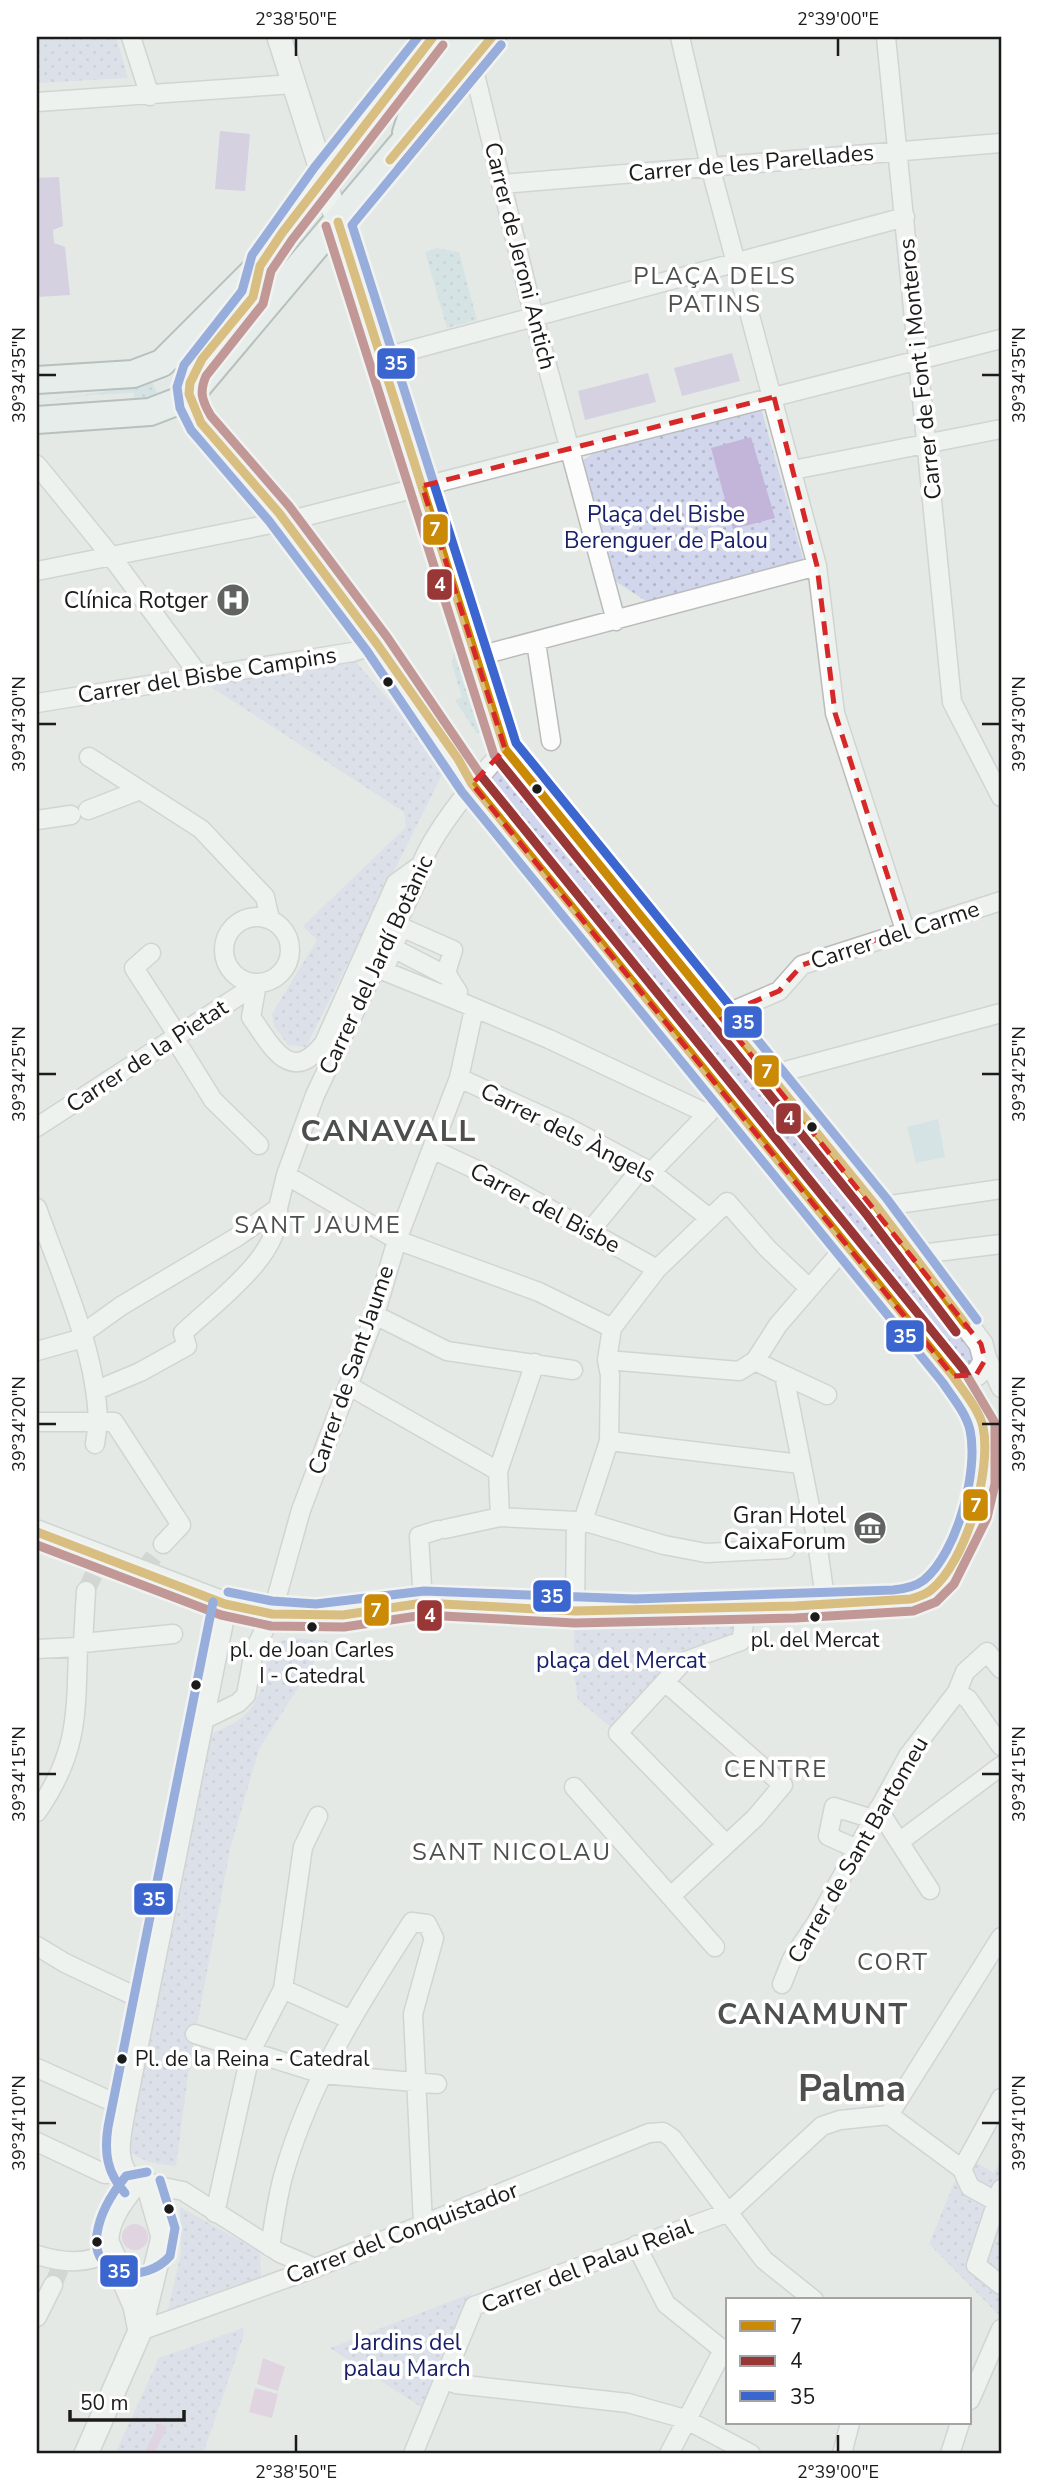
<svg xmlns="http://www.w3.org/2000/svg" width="1038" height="2491" font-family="'Nunito Sans',sans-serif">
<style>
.grass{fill:url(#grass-dots)}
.park{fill:url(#park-dots)}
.garden{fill:#c6dbe3}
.pitch{fill:#c3b4da}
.water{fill:#d9bbd8}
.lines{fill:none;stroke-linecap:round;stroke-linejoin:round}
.minor-tunnel{stroke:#bcc0bd;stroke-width:18;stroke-dasharray:18 9;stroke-linecap:butt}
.minor-casing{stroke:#babcbb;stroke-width:21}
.tertiary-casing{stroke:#babcbb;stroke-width:26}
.secondary-casing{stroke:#7f908e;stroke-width:30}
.minor{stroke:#fbfcfb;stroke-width:18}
.tertiary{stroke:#fbfcfb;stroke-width:23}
.secondary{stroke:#eaf1ef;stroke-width:26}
.bus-1-casing{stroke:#fff;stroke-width:14}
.bus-2-casing{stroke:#fff;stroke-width:14}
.bus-3-casing{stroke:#fff;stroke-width:14}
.bus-1{stroke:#cb8a05;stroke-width:9}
.bus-2{stroke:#993636;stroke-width:9}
.bus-3{stroke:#3b65cf;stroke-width:9}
.marked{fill:none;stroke:#d62828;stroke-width:5;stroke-dasharray:14 9;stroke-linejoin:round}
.ticks{fill:none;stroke:#1b1b1b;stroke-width:2.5}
.bus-dot{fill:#1b1b1b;stroke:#fff;stroke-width:2.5}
.labels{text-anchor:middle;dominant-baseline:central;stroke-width:7;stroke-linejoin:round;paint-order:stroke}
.bus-label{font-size:21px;fill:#1b1b1b;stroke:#fff}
.street-label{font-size:23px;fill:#1b1b1b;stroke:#fff}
.park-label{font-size:23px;fill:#18206a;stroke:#fff}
.poi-label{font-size:23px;fill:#1b1b1b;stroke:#fff;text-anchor:end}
.neighbourhood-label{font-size:24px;letter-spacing:2px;fill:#4e4e4e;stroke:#fff}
.district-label{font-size:30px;font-weight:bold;letter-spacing:2px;fill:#4e4e4e;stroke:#fff}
.town-label{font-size:37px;font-weight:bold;fill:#4e4e4e;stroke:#fff}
.line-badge{stroke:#fff;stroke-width:2.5}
.badge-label{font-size:19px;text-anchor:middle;font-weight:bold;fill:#fff}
.neatline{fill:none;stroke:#1b1b1b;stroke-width:2.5}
.ticks-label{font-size:18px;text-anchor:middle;fill:#1b1b1b}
</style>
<defs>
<pattern id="grass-dots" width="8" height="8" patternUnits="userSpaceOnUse" patternTransform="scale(1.75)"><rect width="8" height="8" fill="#c6dbe3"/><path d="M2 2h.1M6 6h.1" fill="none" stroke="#aabbc2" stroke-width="1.8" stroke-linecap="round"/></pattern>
<pattern id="park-dots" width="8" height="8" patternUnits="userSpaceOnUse" patternTransform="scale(1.75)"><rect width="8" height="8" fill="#d2d6ec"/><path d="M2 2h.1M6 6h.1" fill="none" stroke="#b4b7ca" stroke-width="1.8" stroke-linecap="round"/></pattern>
</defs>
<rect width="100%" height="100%" fill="#e4e9e6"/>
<path class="grass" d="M450,37L378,140L372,134Z
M358,153L364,158L342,183V177Z
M436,248L459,252L477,320L447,328L425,252Z
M153,383L159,397L134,399V393L89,395L37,403Z
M455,641L485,728L477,734L455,700L462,697L452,665Z"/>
<path class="park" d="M37,37H116L128,78L37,83Z
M761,408L803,559L649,603L612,579L583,461L597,450Z
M355,661L441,760L442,775L306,1047L288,1045L274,1026L272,1014L317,940L303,926L406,827L404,812L205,683Z
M506,757L978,1349L967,1375L480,786Z
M747,1607L741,1641L683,1662L618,1733L578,1700L573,1668L575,1611Z
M294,1638L328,1641L259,1749L230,1849L189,2068L176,2166C157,2164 139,2162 125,2147L201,1737C260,1718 259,1700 270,1644Z
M971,2159L994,2173L1001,2160V2317L929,2244L956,2178Z
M180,2207L260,2252L261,2280L168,2310L181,2253Z
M472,2293L421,2407L330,2348Z
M243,2328L244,2334L203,2454H115L159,2358Z"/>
<path class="garden" d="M938,1119L945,1157L916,1163L907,1127Z"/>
<path class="pitch" d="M220,131L250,134L245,191L215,189Z
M59,177L63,226L53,230L54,243L65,247L70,295L37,297V178Z
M732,353L740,381L682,396L674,368Z
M648,373L656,402L585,420L578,391Z
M751,437L775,518L733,529L711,448Z"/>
<path class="water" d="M122 2237a13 13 0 1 1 26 0a13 13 0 1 1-26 0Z
M263,2358L285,2367L278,2391L257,2384Z
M255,2388L278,2394L272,2418L249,2412Z
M159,2423L167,2427L154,2454H144Z"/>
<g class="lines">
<path class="minor-tunnel" d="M143,1571L163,1544
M86,1591L102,1557
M53,2285L61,2266"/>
<defs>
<path id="minor" d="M131,37L150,96
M680,37L710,166L817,566L835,713L905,930
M886,37L952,702L1001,797
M472,62L534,317L616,621
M37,102L294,84
M501,184L1001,143
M381,358L905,217
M37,465L111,556L199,675
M793,470L1001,429
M37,571L291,520L1001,339
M536,642L551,741
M475,657L817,566
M37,703L353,652L377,644
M89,757L201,829L265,897L270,919
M88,810L140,790
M37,820L71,815
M224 950a33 33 0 1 1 66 0a33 33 0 1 1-66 0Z
M401,927L453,950L446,973L458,992L456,1000L384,971Z
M391,938L395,949L449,977L456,1000L549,1039L708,1114
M151,953L134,968L178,1036
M257,984L251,1017C272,1047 291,1086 324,1043L396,883L418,867
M721,1016L779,991L802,965L1001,901
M175,1039L213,1100L259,1145
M767,1076L1001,1013
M459,1078L567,1127L651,1172L708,1217
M37,1127L257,984
M432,1149L494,1178L657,1269
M651,1172L724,1097
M286,1175L397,1240L539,1292L612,1328
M877,1207L1001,1189
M37,1208C61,1277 96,1348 98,1422H114L181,1525L163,1544
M590,1231L641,1169
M912,1255L1001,1244
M375,1315L447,1351L573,1370
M82,1334L121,1306L237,1237L278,1208L286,1175L315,1095L416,883C421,843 477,779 505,749
M982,1347L1001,1388
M37,1351L83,1338
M607,1360L739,1371L755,1361L778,1325L846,1246
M755,1361L784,1375L817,1542L826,1605
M784,1375L827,1395
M953,1376C981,1418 992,1442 980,1493
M349,1386L498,1471
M97,1390L140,1372L187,1346L183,1333C214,1303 283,1255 278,1208
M37,1422H98L95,1444
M609,1441L800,1464
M500,1517L498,1471L535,1363
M583,1521L664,1545L706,1553L786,1549
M445,1529L500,1517L576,1521
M423,1603L419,1536L438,1530
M575,1611L576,1521H583L609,1441L610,1375L607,1360L612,1328L657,1269L727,1202L767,1248L809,1288
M272,1614L343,1615L423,1603L575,1611L879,1603L911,1599L929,1592L944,1577L1001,1462
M83,1643L86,1591
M37,1649L78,1647L83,1643L173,1634
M665,1682L783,1785L755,1818L672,1895
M957,1692L968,1699L1001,1746
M201,1721L238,1703L246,1695L254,1651L272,1614L301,1510L375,1315L397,1240L459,1078L474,1009
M574,1787L715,1947
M878,1809L930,1890
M37,1812C78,1753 76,1716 78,1647
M899,1842L1001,1766
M726,1844L618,1733L683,1662L741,1641L747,1607
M857,1849L828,1836L834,1807L873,1819
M37,1946L65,1963L145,2001
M782,1984L792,1959L818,1920L908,1756L957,1692L965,1672L987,1652L1001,1669
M283,1989L349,2019
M195,2034L322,2074L437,2084
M37,2068L124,2107
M889,2115L962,2169L970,2187L1001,2204
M37,2142L105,2174L122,2173
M962,2169L1001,2098
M148,2184L183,2191L280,2253L315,2268
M1001,2189L976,2265L1001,2285
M215,2213L251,2051L283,1989L303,1847L318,1816
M636,2245L666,2304L723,2350L669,2454
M270,2247C274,2223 277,2197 284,2173C311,2080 360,2002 412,1922L427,1924L434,1938L413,2014L423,2224
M37,2255C64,2263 86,2265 111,2251
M37,2317L53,2285
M140,2331L315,2268L649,2133L663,2132L672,2138L764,2260L814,2300
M442,2378L456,2384L628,2403L685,2419L751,2454
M970,2400L1001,2329
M413,2454L474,2306L729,2212L822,2126L840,2120L889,2115L1001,1937
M842,2454L850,2423
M950,2454L960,2423"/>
<path id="tertiary" d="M260,265L253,296L200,364L190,382L189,397L193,409L201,423L279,513L377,644L458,759L472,784L953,1376C968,1382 980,1376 985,1360L981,1344L877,1207L505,749L279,37
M37,1532L225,1604L272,1614
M134,2185C110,2162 119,2137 124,2107L225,1604
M86,2454L140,2331L163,2237L148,2184L134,2185C121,2201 106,2221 107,2242L135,2306L140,2331"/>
<path id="secondary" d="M406,133L418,96L463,37
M37,380L133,374L162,363L260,265L323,177L433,37
M37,420L150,412L189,397L492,37"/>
</defs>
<use href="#minor" class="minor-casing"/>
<use href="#tertiary" class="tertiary-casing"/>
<use href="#secondary" class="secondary-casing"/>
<use href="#minor" class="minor"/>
<use href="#tertiary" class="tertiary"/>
<use href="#secondary" class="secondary"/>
<defs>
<path id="bus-1" d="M390,160L492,37
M338,222L505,749L877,1207L966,1325
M37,1532L225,1604L272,1614L343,1615L423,1603L575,1611L795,1606L911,1599C917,1597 925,1595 931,1590C966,1562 992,1471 983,1427C979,1409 963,1391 953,1376L472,784L458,759L377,644L279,513L201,423L189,394L190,383L202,359L253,297L260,266L282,233L433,37"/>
<path id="bus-2" d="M399,168L501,45
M326,226L494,755L867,1215L956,1332
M37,1545L221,1615L271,1626L344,1627L424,1615L575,1623L795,1618L913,1611L936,1602L954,1584L987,1518L995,1484V1423L963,1369L482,777L387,637L289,506L211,416C202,401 199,392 206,376L263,304L271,271L292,240L443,45"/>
<path id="bus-3" d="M501,45L352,225L516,743L887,1199L977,1320
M228,1592L272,1601L316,1604L424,1591L635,1599L893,1590C904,1589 915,1587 924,1580C957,1553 979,1471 970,1430C966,1413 953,1398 943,1383L462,792L367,651L269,521L191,430L180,408L177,387L184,365L242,291L252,255L314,168L418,37
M147,2172L126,2176C113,2192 100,2212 97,2234C90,2279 146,2284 170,2256L175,2228L160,2180
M125,2193C107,2173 104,2153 108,2127L213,1602"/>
</defs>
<use href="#bus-1" class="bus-1-casing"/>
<use href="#bus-2" class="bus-2-casing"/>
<use href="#bus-3" class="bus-3-casing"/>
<use href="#bus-1" class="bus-1"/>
<use href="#bus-2" class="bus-2"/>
<use href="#bus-3" class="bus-3"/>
</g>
<path d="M0 0H1038V2491H0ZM774,397L817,566L835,713L905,930L802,965L779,991L720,1016L981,1344L985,1360L976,1375L953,1376L472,784L505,749L422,486Z" fill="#e4e9e6" fill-opacity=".55" fill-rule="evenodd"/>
<path class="marked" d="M774,397L817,566L835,713L905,930L802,965L779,991L720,1016L981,1344L985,1360L976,1375L953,1376L472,784L505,749L422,486Z"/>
<path class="ticks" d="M296,38V56M838,38V56M38,375H56M982,375H1000M38,724H56M982,724H1000M38,1074H56M982,1074H1000M38,1424H56M982,1424H1000M38,1774H56M982,1774H1000M38,2123H56M982,2123H1000M296,2435V2452M838,2435V2452"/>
<defs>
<symbol id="hospital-disc" viewBox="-11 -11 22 22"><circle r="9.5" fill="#616362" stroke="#fff"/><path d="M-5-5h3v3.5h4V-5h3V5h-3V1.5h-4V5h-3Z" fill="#fff"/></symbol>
<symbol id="museum-disc" viewBox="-11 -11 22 22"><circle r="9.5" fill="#616362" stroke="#fff"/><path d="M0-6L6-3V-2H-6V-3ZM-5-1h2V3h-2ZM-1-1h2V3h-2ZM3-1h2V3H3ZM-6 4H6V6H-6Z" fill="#fff"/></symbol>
</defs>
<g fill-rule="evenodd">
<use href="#hospital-disc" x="214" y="581" width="38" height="38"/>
<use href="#museum-disc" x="851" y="1509" width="38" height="38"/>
</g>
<g class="bus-dot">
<circle cx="388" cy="682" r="6"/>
<circle cx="537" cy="789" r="6"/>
<circle cx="812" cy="1127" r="6"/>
<circle cx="815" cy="1617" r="6"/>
<circle cx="312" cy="1627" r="6"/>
<circle cx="196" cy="1685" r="6"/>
<circle cx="122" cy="2059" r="6"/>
<circle cx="169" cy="2209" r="6"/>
<circle cx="97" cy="2242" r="6"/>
</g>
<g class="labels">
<g class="bus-label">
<text x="815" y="1640">pl. del Mercat</text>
<text x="312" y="1650">pl. de Joan Carles<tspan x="312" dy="26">I - Catedral</tspan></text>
<text x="135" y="2059" text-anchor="start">Pl. de la Reina - Catedral</text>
</g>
<g class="street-label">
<text transform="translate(751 163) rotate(-5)">Carrer de les Parellades</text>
<text transform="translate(520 256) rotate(76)">Carrer de Jeroni Antich</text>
<text transform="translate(920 369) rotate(-96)">Carrer de Font i Monteros</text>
<text transform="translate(207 675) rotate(-9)">Carrer del Bisbe Campins</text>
<text transform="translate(895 935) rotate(-18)">Carrer del Carme</text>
<text transform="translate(376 965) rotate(-65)">Carrer del Jardí Botànic</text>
<text transform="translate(147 1056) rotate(-33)">Carrer de la Pietat</text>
<text transform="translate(568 1133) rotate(27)">Carrer dels Àngels</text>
<text transform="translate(545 1208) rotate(28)">Carrer del Bisbe</text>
<text transform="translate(351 1370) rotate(-71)">Carrer de Sant Jaume</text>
<text transform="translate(858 1850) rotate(-60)">Carrer de Sant Bartomeu</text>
<text transform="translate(402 2233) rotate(-21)">Carrer del Conquistador</text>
<text transform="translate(587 2266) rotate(-21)">Carrer del Palau Reial</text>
</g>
<g class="park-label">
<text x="666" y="514">Plaça del Bisbe<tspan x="666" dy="26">Berenguer de Palou</tspan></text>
<text x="621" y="1660">plaça del Mercat</text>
<text x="407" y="2342">Jardins del<tspan x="407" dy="26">palau March</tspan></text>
</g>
<g class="poi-label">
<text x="208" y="600">Clínica Rotger</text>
<text x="846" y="1515">Gran Hotel<tspan x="846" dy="26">CaixaForum</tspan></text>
</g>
<g class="neighbourhood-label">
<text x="715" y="276">PLAÇA DELS<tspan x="715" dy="28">PATINS</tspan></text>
<text x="318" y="1225">SANT JAUME</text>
<text x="776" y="1769">CENTRE</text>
<text x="512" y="1852">SANT NICOLAU</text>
<text x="893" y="1962">CORT</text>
</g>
<g class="district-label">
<text x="389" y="1131">CANAVALL</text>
<text x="813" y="2014">CANAMUNT</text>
</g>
<g class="town-label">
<text x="852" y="2089">Palma</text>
</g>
</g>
<g class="line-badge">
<rect x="376" y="347" width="40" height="33" rx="7" fill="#3b65cf"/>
<rect x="422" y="513" width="27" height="33" rx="7" fill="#cb8a05"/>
<rect x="426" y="568" width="27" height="33" rx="7" fill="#993636"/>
<rect x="723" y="1005" width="40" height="34" rx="7" fill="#3b65cf"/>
<rect x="753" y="1054" width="27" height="34" rx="7" fill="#cb8a05"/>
<rect x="775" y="1102" width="27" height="33" rx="7" fill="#993636"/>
<rect x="885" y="1319" width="40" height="34" rx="7" fill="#3b65cf"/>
<rect x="962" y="1488" width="27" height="34" rx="7" fill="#cb8a05"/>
<rect x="532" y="1579" width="40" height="34" rx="7" fill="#3b65cf"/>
<rect x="363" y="1593" width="27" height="34" rx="7" fill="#cb8a05"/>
<rect x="416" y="1599" width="27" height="33" rx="7" fill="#993636"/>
<rect x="133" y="1882" width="41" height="34" rx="7" fill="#3b65cf"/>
<rect x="99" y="2254" width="40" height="34" rx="7" fill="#3b65cf"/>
</g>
<g class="badge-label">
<text x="396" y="370">35</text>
<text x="435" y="536">7</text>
<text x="440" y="591">4</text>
<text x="743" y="1029">35</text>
<text x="767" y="1078">7</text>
<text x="789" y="1125">4</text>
<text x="905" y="1343">35</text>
<text x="976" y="1512">7</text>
<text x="552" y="1603">35</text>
<text x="376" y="1617">7</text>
<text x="430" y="1622">4</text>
<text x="154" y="1906">35</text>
<text x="119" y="2278">35</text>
</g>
<rect width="1038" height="2491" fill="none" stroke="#ffffff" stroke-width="77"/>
<rect x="726" y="2298" width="245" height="126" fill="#ffffff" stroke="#a4a4a4" stroke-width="2"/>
<rect x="740" y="2321" width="35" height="10" fill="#cb8a05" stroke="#a4a4a4" stroke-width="2"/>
<text x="790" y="2334" font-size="21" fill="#1b1b1b">7</text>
<rect x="740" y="2356" width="35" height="10" fill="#993636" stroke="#a4a4a4" stroke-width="2"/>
<text x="790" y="2368" font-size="21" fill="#1b1b1b">4</text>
<rect x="740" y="2391" width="35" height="10" fill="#3b65cf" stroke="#a4a4a4" stroke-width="2"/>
<text x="790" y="2404" font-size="21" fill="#1b1b1b">35</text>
<path d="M70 2410v10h114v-10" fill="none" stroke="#1b1b1b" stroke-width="3.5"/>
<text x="80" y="2410" font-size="21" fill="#1b1b1b" stroke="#ffffff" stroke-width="5" paint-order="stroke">50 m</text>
<rect x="38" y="38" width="962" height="2414" class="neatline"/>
<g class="ticks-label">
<text x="296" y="25">2°38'50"E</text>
<text x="838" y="25">2°39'00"E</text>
<text transform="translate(19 375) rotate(-90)" y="6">39°34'35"N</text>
<text transform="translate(1019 375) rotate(-90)" y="6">39°34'35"N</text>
<text transform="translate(19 724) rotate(-90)" y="6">39°34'30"N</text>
<text transform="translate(1019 724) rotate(-90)" y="6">39°34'30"N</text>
<text transform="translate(19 1074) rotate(-90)" y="6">39°34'25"N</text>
<text transform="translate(1019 1074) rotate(-90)" y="6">39°34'25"N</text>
<text transform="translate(19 1424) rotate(-90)" y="6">39°34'20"N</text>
<text transform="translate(1019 1424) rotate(-90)" y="6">39°34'20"N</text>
<text transform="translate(19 1774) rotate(-90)" y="6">39°34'15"N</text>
<text transform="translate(1019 1774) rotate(-90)" y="6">39°34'15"N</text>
<text transform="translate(19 2123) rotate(-90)" y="6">39°34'10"N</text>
<text transform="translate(1019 2123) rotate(-90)" y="6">39°34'10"N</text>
<text x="296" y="2478">2°38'50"E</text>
<text x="838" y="2478">2°39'00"E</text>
</g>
</svg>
